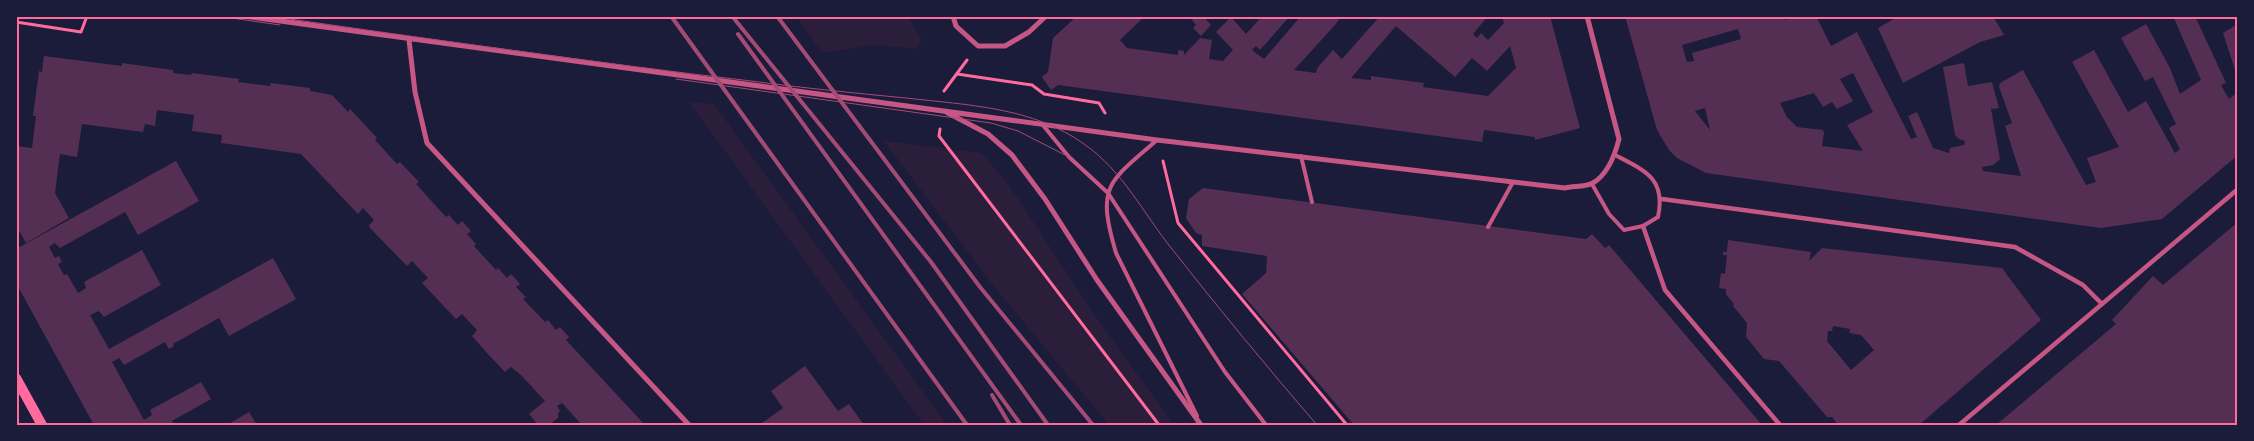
<svg xmlns="http://www.w3.org/2000/svg" width="2254" height="441" font-family="Inter,sans-serif">
<style>
.green{fill:#2a1e3b}
.building{fill:#542f53;fill-rule:evenodd}
.lines{fill:none;stroke-linecap:round;stroke-linejoin:round}
.path{stroke:#ff6b9d;stroke-width:3}
.service{stroke:#c65784;stroke-width:4}
.pedestrian{stroke:#c65784;stroke-width:4.5}
.minor{stroke:#c65784;stroke-width:5}
.secondary{stroke:#ff6b9d;stroke-width:10}
.tram{stroke:#a44b75;stroke-width:1}
.rail{stroke:#a44b75;stroke-width:4}
.neatline{fill:none;stroke:#ff6b9d;stroke-width:2}
</style>
<rect width="100%" height="100%" fill="#1b1b3a"/>
<path class="green" d="M796,16H908L922,40L917,49L877,45L822,53Z
M689,102L714,104L947,425H924Z
M884,141L982,153L1009,185L1094,314L1174,425H1109L988,279Z"/>
<path class="building" d="M1077,16H1145L1120,40L1127,48L1178,55V50L1184,51V55L1200,38L1212,40L1209,59L1223,61L1233,50L1216,32L1231,17L1246,34L1262,16H1290L1260,50L1256,46L1252,50L1264,59L1301,16H1339L1340,18L1335,25L1294,70L1316,73L1318,67L1333,50L1342,59L1380,16H1488L1473,34L1477,38L1481,33L1488,40L1504,23L1502,16H1550L1580,128L1535,140V137L1484,130L1482,142L1058,85L1051,90L1042,77L1048,72L1053,38ZM1396,26L1455,77L1472,58L1487,71L1510,46L1516,68L1488,96L1423,87L1424,83L1371,76V80L1351,78Z
M1189,16H1203L1211,25L1201,36L1193,28L1196,25Z
M1625,16H1784L1786,20L1795,16H1816L1831,46L1857,32L1911,139L1917,137L1908,116L1917,112L1933,148L1949,153L1950,148L1964,145L1965,141L1959,139L1955,135L1943,67L1964,63L1968,86L1992,82L1999,108L1991,109L2000,159L1993,165L1982,167L1983,171L2021,176L2005,126L2012,123L1999,87L2000,83L2023,70L2086,185L2096,182L2087,158L2119,147L2072,62L2094,50L2128,112L2146,101L2175,153L2180,149L2169,128L2176,124L2153,77L2145,81L2121,38L2146,24L2170,68L2180,94L2201,80L2173,16H2195L2226,83L2221,85L2229,99L2238,92V155L2162,219L2101,228L1706,173L1677,158L1669,150L1657,130ZM1738,29L1741,39L1692,53L1694,61L1687,62L1682,45ZM1853,73L1873,112L1847,125L1863,151L1822,146L1824,133L1823,130L1797,127L1787,117L1780,103L1814,93L1823,107L1832,102L1837,109L1853,101L1840,79ZM1705,108L1710,130L1695,111Z
M1899,16H1993L2004,35L1980,42L1903,83L1878,28Z
M2236,25L2238,28L2237,76L2223,33Z
M44,56L122,66V63L173,70V73L191,75L192,73L239,79L238,82L270,86L271,83L310,88V91L332,95L348,112L350,109L377,138L375,140L397,164L400,162L419,182L416,184L446,217L449,215L458,225L462,221L471,231L467,234L476,244L474,246L496,270L498,268L507,278L511,274L520,284L516,287L526,297L523,299L545,322L548,320L556,330L560,327L569,337L566,340L645,425H582L562,403L557,406L560,411L558,413V418L549,425H538L529,414L545,401L521,375L511,367L505,372L487,353L472,336L477,330L462,314L456,319L422,283L428,278L412,261L407,266L370,228L369,225L374,220L363,208L358,214L301,154L221,143L222,135L192,131L194,115L157,110L155,126L145,124L143,132L82,124L77,157L60,154L55,193L69,218L26,243L16,225V146L32,148L36,116H33L39,71L42,72Z
M176,161L199,201L138,235L125,212L60,248L55,243L49,247L55,258L59,256L62,262L58,264L64,275L67,274L78,293L86,288L84,282L142,250L161,285L104,317L99,311L90,315L109,349L273,258L296,299L229,336L219,318L173,344L174,346L169,349L165,342L124,365L119,358L112,362L144,420L152,415L150,410L201,382L211,399L172,421L174,425H94L16,283V249Z
M1203,188L1586,239L1592,234L1605,248L1609,245L1762,425H1354L1242,294L1266,273L1267,256L1202,246V235L1196,233L1186,218L1189,199Z
M2238,222V425H1996L2116,324L2112,320L2153,276L2163,285Z
M1728,240L1811,252L1809,261L1822,248L2002,268L2041,320L1919,425H1838L1832,417H1827L1779,361L1764,359L1746,337L1747,323L1733,306L1734,304L1726,294V289L1719,288L1721,273L1725,274L1727,255H1723V252H1727ZM1833,326L1850,329L1849,333L1861,335L1874,350L1851,370L1827,341L1828,331H1832Z
M805,366L838,411L849,404L864,425H759L783,408L771,391Z
M249,412L257,425H227Z"/>
<g class="lines">
<path class="path" d="M16,22L81,32L87,16
M957,74L1032,85L1044,94L1099,103L1105,113
M944,91L967,60
M940,129L939,136L1159,425
M1163,161L1178,223L1347,425"/>
<path class="service" d="M1042,124L1069,157L1108,193L1225,372L1266,425
M1157,140C1108,183 1096,185 1116,253L1197,416
M1301,156L1312,202
M1592,184L1609,214L1624,230L1643,226L1658,217C1666,179 1646,171 1615,155
M1488,227L1513,182"/>
<path class="pedestrian" d="M1662,199L2015,247L2083,285L2101,303
M1643,226L1665,290L1780,425
M1959,425L2238,189"/>
<path class="minor" d="M244,16L1157,140L1565,188C1573,186 1586,187 1593,183C1608,174 1615,155 1619,139L1587,16
M953,16L956,26L978,46H1005L1029,32L1046,16
M409,40L415,92L427,143L689,425
M946,112L988,134L1012,155L1045,199L1097,280L1201,425"/>
<path class="secondary" d="M16,378L42,425"/>
<path class="tram" d="M218,16L280,25
M269,16C429,39 590,62 751,81C803,88 854,93 906,98C967,105 1033,107 1084,144C1123,171 1143,213 1172,249C1219,309 1267,367 1317,425
M676,79L991,123L1018,131L1069,157"/>
<path class="rail" d="M671,16L967,425
M732,16L931,262L1048,425
M777,16L980,287L1093,425
M738,34L1021,425
M992,395L1010,425"/>
</g>
<rect width="2254" height="441" fill="none" stroke="#1b1b3a" stroke-width="35"/>
<rect x="18" y="18" width="2218" height="406" class="neatline"/>
</svg>
